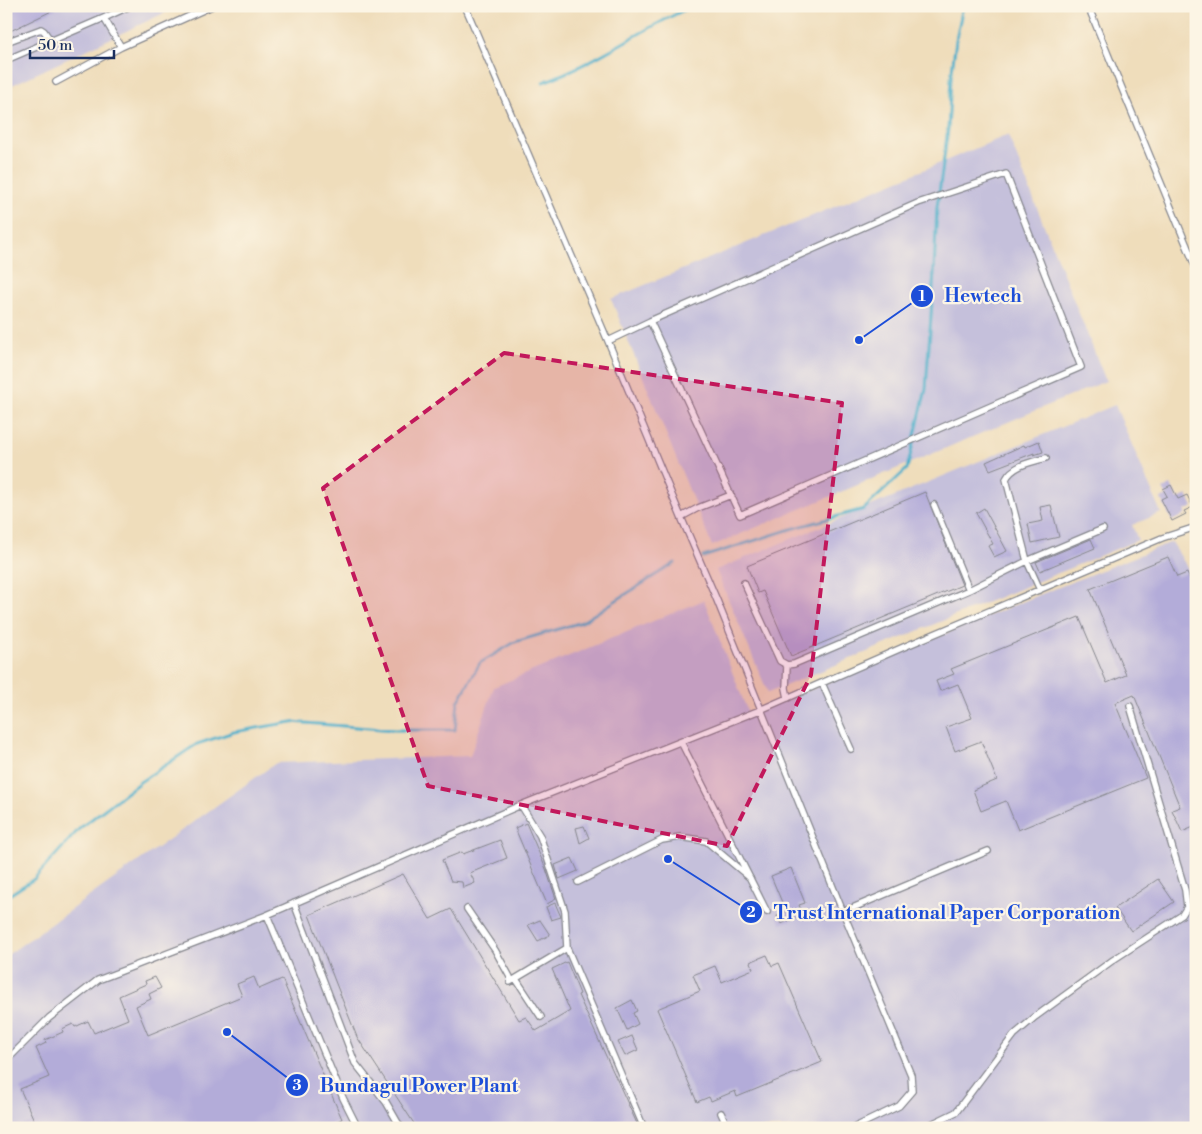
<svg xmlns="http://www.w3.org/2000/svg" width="1202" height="1134" font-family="'Libre Bodoni',serif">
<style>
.industrial{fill:#c5c0db}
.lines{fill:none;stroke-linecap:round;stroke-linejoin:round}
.stream{stroke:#4aaeca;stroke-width:3}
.building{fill:#b3acd9}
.service-casing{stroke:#85868c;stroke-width:8}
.service{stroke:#fff;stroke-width:5.5}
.marked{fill:#c2185b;fill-opacity:0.2;stroke:#c2185b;stroke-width:4;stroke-dasharray:10 6;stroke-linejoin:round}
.leader{fill:none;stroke:#1d4ed8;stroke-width:2}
.callout-dot{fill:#1d4ed8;stroke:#fcf5e5;stroke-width:2}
.mark-label{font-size:15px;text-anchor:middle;font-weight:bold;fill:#fff}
.callout-label{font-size:19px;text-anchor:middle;font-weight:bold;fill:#1d4ed8;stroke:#fcf5e5;stroke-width:4.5;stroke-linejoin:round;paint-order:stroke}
</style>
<rect width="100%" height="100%" fill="#fcf5e5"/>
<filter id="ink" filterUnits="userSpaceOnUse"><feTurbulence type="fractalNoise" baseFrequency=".02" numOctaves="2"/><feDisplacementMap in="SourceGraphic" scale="10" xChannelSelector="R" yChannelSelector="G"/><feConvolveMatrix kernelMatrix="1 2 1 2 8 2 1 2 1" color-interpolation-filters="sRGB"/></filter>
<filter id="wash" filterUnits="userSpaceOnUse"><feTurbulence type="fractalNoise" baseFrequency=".0096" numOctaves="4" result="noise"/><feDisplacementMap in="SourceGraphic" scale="20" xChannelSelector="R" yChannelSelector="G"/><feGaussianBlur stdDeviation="1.12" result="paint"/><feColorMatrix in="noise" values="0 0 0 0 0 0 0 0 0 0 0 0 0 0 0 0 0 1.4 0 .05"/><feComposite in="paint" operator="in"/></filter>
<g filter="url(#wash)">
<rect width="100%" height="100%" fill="#efddbb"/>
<path class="industrial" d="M6,6H179L6,88Z
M1008,135L1106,381L712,546L611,299Z
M1115,405L1161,513L1132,525L1138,540L768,693L716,570Z
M1172,542L1196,582V1128H6V956L276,763L470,756L494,687L704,600L749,715L1034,597Z"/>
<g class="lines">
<path class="stream" d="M543,82C596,63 641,29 693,6
M703,557L791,529L864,509L907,469L926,389L934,272L937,207L948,129L951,78L956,40L963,6
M6,897L34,879L80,828L140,782L197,744L234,732L292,722L395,730H455L458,702L480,663L515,642L582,622L675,563"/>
</g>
<g id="blocks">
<path class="building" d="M6,6H62L6,33Z
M1039,441L1043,452L1034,455V453L990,470L986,462L1024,445L1025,447Z
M1171,485L1178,499L1187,495L1193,507L1184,511L1186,514L1172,521L1161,499L1167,496L1163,489Z
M925,492L962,585L791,656L763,591L758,593L747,566Z
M1051,505L1059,537L1032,543L1028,524L1043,521L1040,507Z
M984,508L1007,551L994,557L988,546L993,544L976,513Z
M1091,539L1095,548L1040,571L1036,562Z
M1168,557L1177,577L1187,573L1196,593V826L1182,832L1172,810L1180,807L1134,695L1115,703L1146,778L1018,830L1006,801L981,811L973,790L997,780L981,741L955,751L946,727L972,718L958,684L940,691L936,681L954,674L951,669L1079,617L1107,683L1126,675L1090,589Z
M526,823L546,869L556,899L547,904L515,828Z
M584,826L589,838L580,843L576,828Z
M500,840L507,858L470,873L475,883L463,888L462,882L451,881L442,860L462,852L463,854Z
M572,858L578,871L559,879L555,865Z
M791,868L805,903L799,905L803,915L781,924L777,916L786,912L771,876Z
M403,874L430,919L451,909L519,1020L526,1017L536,1031L570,1011L552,969L567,962L580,994L578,995L639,1128H417L357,1037L309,915Z
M1158,879L1174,902L1131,931L1115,908Z
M555,903L561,917L551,920L546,907Z
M540,920L550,935L538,941L528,925Z
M767,955L772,966L779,963L822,1062L737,1097L735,1091L711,1101L709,1097L697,1102L657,1009L700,991L693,975L715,966L722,982L753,969L750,962Z
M155,977L161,988L149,994L151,999L136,1006L148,1035L242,996L237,984L254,977L259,989L282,979L342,1119L322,1128H16L34,1120L20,1089L49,1077L36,1048L46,1043L45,1040L63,1032L62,1029L73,1024L75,1027L88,1021L94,1033L128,1019L119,996L146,984L145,981Z
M632,1000L637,1011L633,1013L638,1024L627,1030L617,1008Z
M632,1036L638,1050L625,1056L618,1042Z"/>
</g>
</g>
<g filter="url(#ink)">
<use href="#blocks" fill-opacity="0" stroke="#85868c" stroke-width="1"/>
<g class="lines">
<defs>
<path id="service" d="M465,6L608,341L681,517L716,598L843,912L911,1075L912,1091L899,1106L853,1128
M1088,6L1196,268
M6,42L41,29L44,31L51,41
M121,47L104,18L130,6
M6,60L104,18
M56,82L121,47L212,6
M1006,174L1081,367L740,515L650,321L918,203Z
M608,341L650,321
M934,505L969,590
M681,517L698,508L731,495
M744,583L780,661L787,665L794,664L969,590L1027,561L1103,529
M1040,590L1027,561L1006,479C1013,465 1032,462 1046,458
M787,665L786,688L788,698
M822,683L851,749
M681,742L767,912
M521,805L540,836L565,911L567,948L644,1128
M578,882L662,840L680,837L706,841L750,878
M294,903L355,1063L386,1102L401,1128
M467,909L495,950L510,977V982L567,948
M843,912L988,851
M267,915L343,1098L356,1124V1128
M516,979L541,1017
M6,1061L49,1018L98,980L267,915L521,805L760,710L906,646L1162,538L1196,527
M721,1113L728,1128
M923,1128L956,1112L1014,1035L1035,1017L1113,960L1182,915L1187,907L1185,890L1130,706"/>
</defs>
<use href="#service" class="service-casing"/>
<use href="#service" class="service"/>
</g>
</g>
<path class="marked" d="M504,353L842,403L811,675L727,846L428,786L323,488Z"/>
<path class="leader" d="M859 340L922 296M668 859L751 912M227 1032L297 1085"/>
<g class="callout-dot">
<circle cx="859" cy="340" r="5"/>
<circle cx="668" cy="859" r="5"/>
<circle cx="227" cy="1032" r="5"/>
<circle cx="922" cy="296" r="12"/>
<circle cx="751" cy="912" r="12"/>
<circle cx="297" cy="1085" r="12"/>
</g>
<g class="mark-label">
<text x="922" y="301">1</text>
<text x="751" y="917">2</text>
<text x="297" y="1090">3</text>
</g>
<g class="callout-label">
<text x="983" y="302">Hewtech</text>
<text x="947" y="919">Trust International Paper Corporation</text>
<text x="419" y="1092">Bundagul Power Plant</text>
</g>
<rect width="1202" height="1134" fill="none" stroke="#fcf5e5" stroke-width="25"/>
<path d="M30 50v8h84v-8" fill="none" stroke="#1b2f5e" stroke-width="2.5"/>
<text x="38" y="50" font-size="15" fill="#1b2f5e" stroke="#fcf5e5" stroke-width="4" paint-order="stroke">50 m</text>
</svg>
